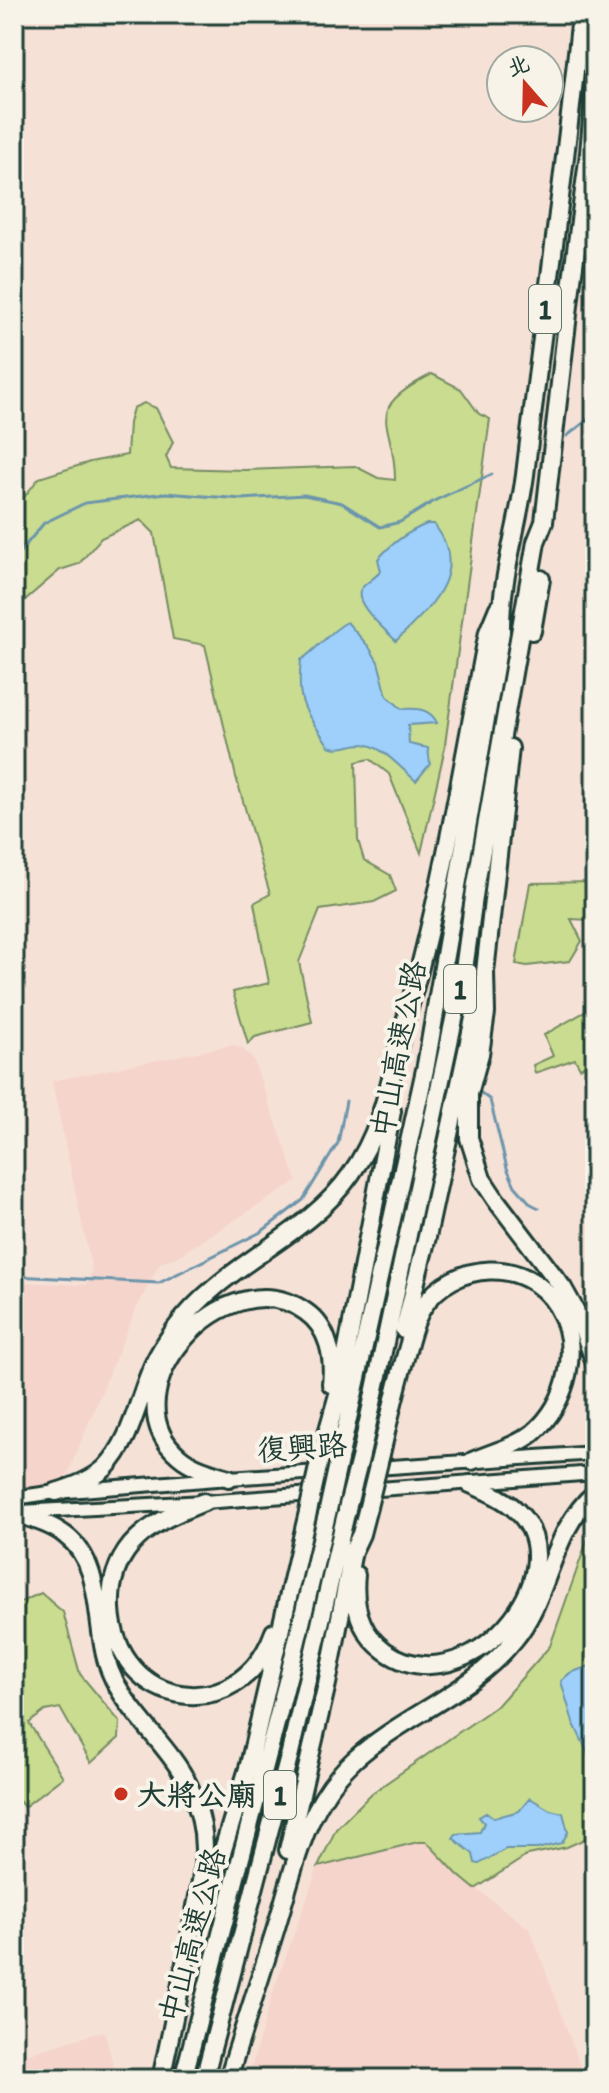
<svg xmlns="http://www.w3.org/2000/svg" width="609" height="2093" font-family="Itim,'LXGW WenKai TC',sans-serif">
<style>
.built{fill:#f5d4cb}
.green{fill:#c9dc90;stroke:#748c62;stroke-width:2}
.water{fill:#9fd0fb;stroke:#6c95ab;stroke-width:2}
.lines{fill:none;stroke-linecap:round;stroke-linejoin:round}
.stream{stroke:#6c95ab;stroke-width:3}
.secondary-casing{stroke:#1f3d34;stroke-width:18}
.highway-casing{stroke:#1f3d34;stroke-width:22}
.secondary{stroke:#f7f3e8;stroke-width:12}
.highway{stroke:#f7f3e8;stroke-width:16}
.highway-bridge-casing{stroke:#1f3d34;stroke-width:22;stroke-linecap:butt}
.highway-bridge{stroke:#f7f3e8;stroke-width:16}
.poi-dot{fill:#c8321e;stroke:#f7f3e8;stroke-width:3}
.labels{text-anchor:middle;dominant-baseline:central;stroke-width:8;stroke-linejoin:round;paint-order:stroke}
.shield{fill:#f7f3e8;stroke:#60746a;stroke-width:2}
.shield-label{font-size:28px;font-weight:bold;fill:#1f3d34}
.street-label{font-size:30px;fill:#1f3d34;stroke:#f7f3e8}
.poi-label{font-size:30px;font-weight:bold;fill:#1f3d34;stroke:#f7f3e8;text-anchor:start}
</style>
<rect width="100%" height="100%" fill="#f6e1d7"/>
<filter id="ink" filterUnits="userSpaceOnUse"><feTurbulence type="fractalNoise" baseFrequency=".0125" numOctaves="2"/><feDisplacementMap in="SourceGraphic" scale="16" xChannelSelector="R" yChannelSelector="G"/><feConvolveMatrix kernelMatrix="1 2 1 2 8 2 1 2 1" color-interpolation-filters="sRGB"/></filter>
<g filter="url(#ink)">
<path class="built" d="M233,1045L243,1049L253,1059L297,1181L176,1257L160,1263L136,1309L56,1502L14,1505V1282L86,1285L92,1271L52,1081Z
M418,1842H427L458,1875L530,1929L585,2079H248L273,1992L318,1867Z
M104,2031L117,2079H14V2058Z"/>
<path class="green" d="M432,374L461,389L479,414L490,419L444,752L421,853L389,774L370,759L356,762L358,840L364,860L390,875L396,891L374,902L320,910L299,962L312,1022L255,1037L248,1044L233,992L269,983L254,903L270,894L236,777L205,645L173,639L154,533L141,520L101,538L79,564L60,570L17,607L14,613V510L39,478L90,462L127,455L129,423L133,408L144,403L156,408L173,442L166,457L171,468L245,470L355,466L378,478L395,480C396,421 358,412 432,374Z
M595,882V912L590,920L571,919L582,941L570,961L527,966L516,964L530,883Z
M595,1006V1059L580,1068L575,1059L535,1073L533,1065L553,1056L544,1035Z
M588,1538L595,1547V1848L589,1837L567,1847L528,1855L475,1889L458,1875L427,1842H418L318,1867L336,1829L372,1793L498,1705L550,1646Z
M41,1593L63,1612L80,1674L120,1722L119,1738L91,1763L60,1708L45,1711L29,1723L63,1777L24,1807L14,1795V1605Z"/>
<path class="water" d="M427,524H434C472,573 429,608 396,641C387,631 352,603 361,589C364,584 375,578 381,571L378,559C392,543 407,532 427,524Z
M347,622L369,647L378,662L387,696L402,709C416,708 430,708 437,723L408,725L409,744L428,748L430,764L416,781C401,769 381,744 362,744C350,744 341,751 329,746C305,710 296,705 301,660C318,648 329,632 347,622Z
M595,1664V1782L587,1751L573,1722L561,1681L570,1673Z
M530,1798L550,1810L563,1813L568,1832L562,1843L537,1849H506L479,1864L475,1863L473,1854L453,1838L456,1834L480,1832L484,1823L479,1817L486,1813L494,1818L519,1811Z"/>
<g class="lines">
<path class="stream" d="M567,436L595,414
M14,559L44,523L85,503L166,493L242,499L304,495L342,503L380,527L400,522L436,500L492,474
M476,1089L490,1100L507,1168L515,1186L531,1204L539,1208
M14,1276L159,1283L261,1232L303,1200L338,1143L346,1101"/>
<defs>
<path id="secondary" d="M14,1498L56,1492L229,1478L595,1453
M21,1512L204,1502L595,1473"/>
<path id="highway" d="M532,631L541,579
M510,748L485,972L486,1013L480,1054L469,1094V1138L482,1179L496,1200L563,1288L578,1315L595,1363
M404,1330L427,1237L476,1009
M381,1454C389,1418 398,1382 408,1347C412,1333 415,1319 423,1307C453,1261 526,1256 557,1306C582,1346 568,1403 533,1433C515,1447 493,1452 472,1461
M340,1455L426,1065L501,632C500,579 518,528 525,475C543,321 566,168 581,14
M361,1455L463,977L475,890L536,542L544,522L571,288L589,153L595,86
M320,1458L339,1391L392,1111
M229,1478C213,1473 193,1468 179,1456C104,1393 226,1254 306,1312C329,1328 334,1358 331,1384
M56,1492C73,1487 92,1480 105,1468C132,1441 138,1398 153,1365C159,1352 167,1340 175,1329C224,1262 306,1239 351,1174C385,1126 390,1076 405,1022C442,894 463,762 488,632L498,608
M204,1502C177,1513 150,1523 131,1545C116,1563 110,1586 111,1608C116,1710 240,1728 274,1632
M15,1513C32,1519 51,1524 65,1535C106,1565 93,1629 110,1671C128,1715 169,1744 189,1786C217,1845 199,1883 189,1941C181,1987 171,2033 161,2079
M356,1575C353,1605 360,1633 385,1651C466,1709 582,1573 517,1511C504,1498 486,1491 470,1484
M288,1850L327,1684L353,1551L361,1534L368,1507
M207,1902L249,1765L308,1512
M183,2079L290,1670L328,1510
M204,2079L290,1753L347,1509
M228,2079C243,2030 259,1982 274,1934C294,1871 303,1807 354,1760C404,1715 472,1693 514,1640C551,1596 550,1531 595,1493"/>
</defs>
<use href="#secondary" class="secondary-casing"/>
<use href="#highway" class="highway-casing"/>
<use href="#secondary" class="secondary"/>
<use href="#highway" class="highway"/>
<defs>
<path id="highway-bridge" d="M368,1507L381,1454
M347,1509L361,1455
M328,1510L340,1455
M308,1512L320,1458"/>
</defs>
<use href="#highway-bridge" class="highway-bridge-casing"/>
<use href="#highway-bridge" class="highway-bridge"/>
</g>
</g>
<circle class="poi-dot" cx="121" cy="1794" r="8"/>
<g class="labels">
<g class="shield">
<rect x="529" y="285" width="32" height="48" rx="6"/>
<rect x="444" y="965" width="32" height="48" rx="6"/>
<rect x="264" y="1771" width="32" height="48" rx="6"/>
</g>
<g class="shield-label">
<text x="545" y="309">1</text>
<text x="460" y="989">1</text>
<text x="280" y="1795">1</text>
</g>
<g class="street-label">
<text transform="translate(398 1049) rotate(-79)">中山高速公路</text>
<text transform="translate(302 1447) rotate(-4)">復興路</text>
<text transform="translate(192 1935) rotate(-75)">中山高速公路</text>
</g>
<g class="poi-label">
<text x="137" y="1794">大將公廟</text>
</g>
</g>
<rect width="609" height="2093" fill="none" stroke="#f7f3e8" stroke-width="48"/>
<rect x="24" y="24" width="561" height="2045" fill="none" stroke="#1f3d34" stroke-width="3" filter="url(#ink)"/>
<g transform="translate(525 84) rotate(340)"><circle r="38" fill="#f7f3e8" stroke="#a1aaa0" stroke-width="2"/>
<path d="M0-6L14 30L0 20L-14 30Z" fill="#c8321e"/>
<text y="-12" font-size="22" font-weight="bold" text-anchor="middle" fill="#1f3d34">北</text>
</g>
</svg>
